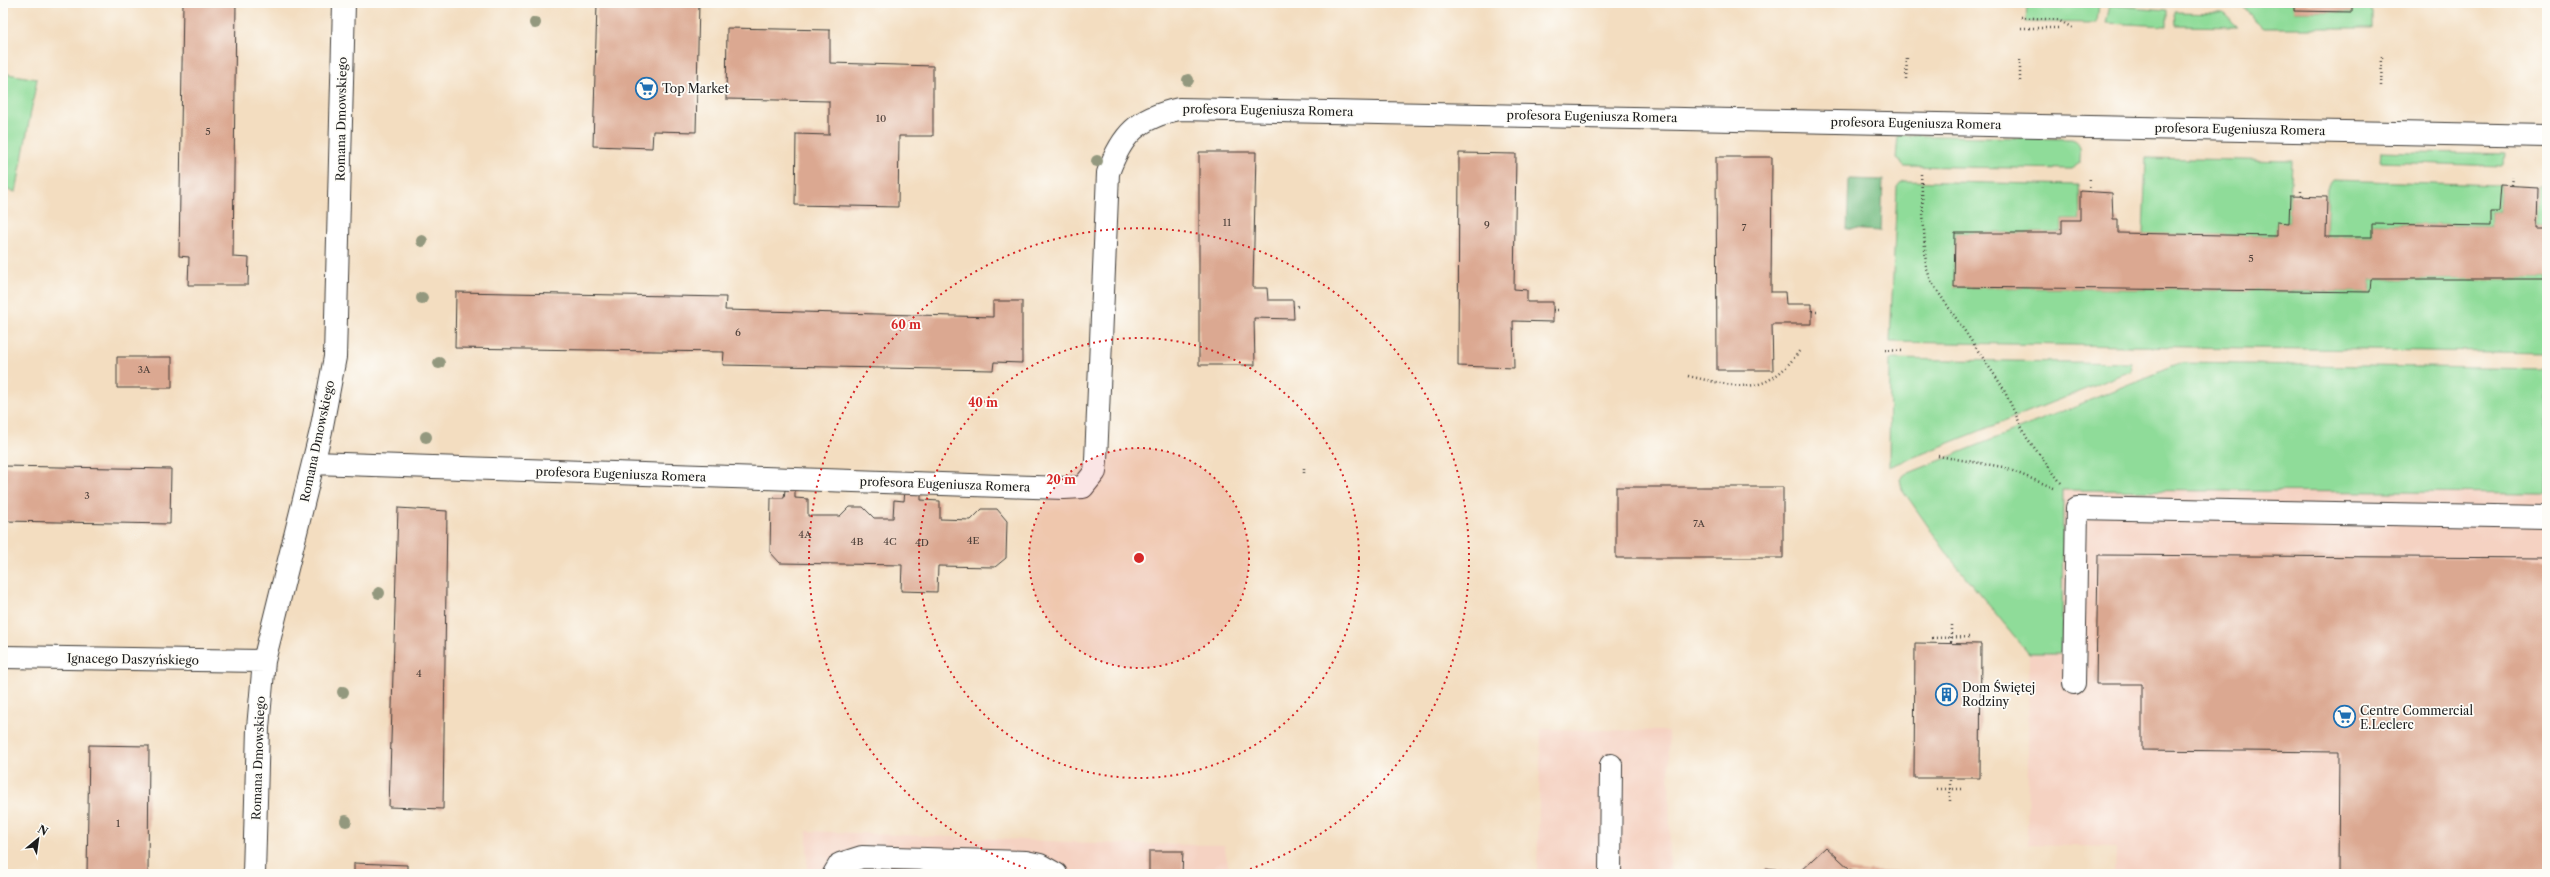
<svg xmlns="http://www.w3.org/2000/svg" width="2550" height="877" font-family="'Libre Caslon Text',serif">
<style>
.built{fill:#f5d2c2}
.green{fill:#8fdc99;stroke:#567c5a}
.forest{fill:#73bc81;stroke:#486c4e}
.building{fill:#dba891}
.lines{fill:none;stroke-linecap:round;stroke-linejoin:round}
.minor-casing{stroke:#3c3935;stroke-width:24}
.path{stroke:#3c3935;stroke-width:2.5;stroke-dasharray:1 3;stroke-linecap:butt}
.minor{stroke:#fff;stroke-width:22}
.tree{fill:#93987e}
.ring{fill:none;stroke:#d62828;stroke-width:2;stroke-dasharray:2 4}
.labels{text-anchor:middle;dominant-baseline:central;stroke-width:3.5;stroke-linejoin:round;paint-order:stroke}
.number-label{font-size:10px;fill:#4c3f39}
.poi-label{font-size:12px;fill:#1c1c1c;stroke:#fdfcf7;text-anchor:start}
.street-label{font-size:12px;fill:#1c1c1c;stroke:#fdfcf7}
.centre{fill:#d62828;stroke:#fdfcf7;stroke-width:2}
.ring-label{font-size:12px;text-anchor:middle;font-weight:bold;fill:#d62828;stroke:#fdfcf7;stroke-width:3.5;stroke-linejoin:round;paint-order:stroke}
</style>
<rect width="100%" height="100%" fill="#fdfcf7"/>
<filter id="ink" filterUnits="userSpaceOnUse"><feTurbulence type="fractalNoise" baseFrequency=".025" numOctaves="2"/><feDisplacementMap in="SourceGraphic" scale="8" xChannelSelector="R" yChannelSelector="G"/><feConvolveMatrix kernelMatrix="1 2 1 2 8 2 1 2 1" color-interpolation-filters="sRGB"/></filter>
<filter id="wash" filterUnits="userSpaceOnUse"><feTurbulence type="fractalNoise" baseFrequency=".012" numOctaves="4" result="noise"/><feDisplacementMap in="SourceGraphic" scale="16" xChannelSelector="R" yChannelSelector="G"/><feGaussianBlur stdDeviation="0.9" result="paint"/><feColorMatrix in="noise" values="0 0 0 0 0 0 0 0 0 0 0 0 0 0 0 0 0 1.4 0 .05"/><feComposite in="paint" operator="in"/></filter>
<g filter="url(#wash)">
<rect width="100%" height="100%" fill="#f3ddc0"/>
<path class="built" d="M2063,490L2547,493V874H2115L2116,847L2027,845L2029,654H2062Z
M1541,729L1669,731L1670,874H1537Z
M807,831L1120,844L1224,845L1230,874H807Z"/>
<path class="green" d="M2027,3H2098L2096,23L2026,22Z
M2241,3H2294V11L2352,12V3H2372V28H2264L2255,21Z
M2110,5L2167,10V26L2106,23Z
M2175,12L2223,13L2238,27L2176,26Z
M3,73L37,79L16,192L3,189Z
M1898,135L2071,139C2083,141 2080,153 2080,163L2071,169L1905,166L1896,159Z
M2382,151C2423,153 2463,152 2504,154L2503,166L2381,162Z
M2146,158L2292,161L2289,223H2277V236L2143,234Z
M2332,180L2501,185L2499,212H2490V226L2372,224V237H2326L2328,185Z
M1904,181L2079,185L2080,220H2062V233H1955V287L2370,292L2371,279H2547V353L1890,342L1897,187L1900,183Z
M2538,187H2547V227H2537Z
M1890,359L2130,363L2131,371L1889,467Z
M2182,363L2547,369V493L2063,490L2062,654H2029L1951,559L1902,489L1900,479L1904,475Z"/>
<path class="forest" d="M1849,179L1883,180L1881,231L1847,229Z"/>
<g id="blocks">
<path class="building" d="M183,3H236L233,257L249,258L248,285H188L189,257L179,256Z
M597,3H699L696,132L653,131L652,148L593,146Z
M2294,3H2352V12L2294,11Z
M727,28L830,30V63L933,66V136H899L898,207L795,205L796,134L829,135V101L726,99Z
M1199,152H1256L1253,288H1267L1268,300H1293L1294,319L1254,318L1255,365H1199Z
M1459,153L1516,154L1514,289L1527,290V302H1553V322L1513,321L1514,368L1458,366Z
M1716,157H1772L1771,292H1785L1786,304H1812V324H1772L1773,370H1717Z
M2501,185L2538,187L2537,227H2547V279H2371L2370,292L1954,287L1955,233H2062V220H2080V191L2112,193L2113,219H2118V233L2277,236V222L2289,223L2290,196L2327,197L2326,237H2372V224L2490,226V212H2499Z
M456,292L726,297L725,310L993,317V301H1022V363L994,362L993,370L723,365L724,352L455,348Z
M117,357H172V388H117Z
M3,466L171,469L170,524L3,521Z
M1616,487H1783V558H1616Z
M785,490H795V498L808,499V516H840L849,507H863L874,518H893L894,500L904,501L905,491L921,492V500L940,501V519L971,520L982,509H997L1007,521L1006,558L995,567L938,566L937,592L901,591L902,565L780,563L770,552L771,498H784Z
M398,508L447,511L443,809L389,807Z
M2098,555L2547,558V874H2338L2339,752L2142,750V684H2096Z
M1915,643L1981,644L1980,778H1914Z
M89,745L149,746L148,874H87Z
M1826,847L1851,870L1866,872L1869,870L1897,871L1900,874H1764L1766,868L1799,872Z
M1149,851H1183L1182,874H1149Z
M354,863L407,865V874H354Z
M1918,872L1941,873V874H1916Z"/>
</g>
</g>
<g filter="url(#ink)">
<use href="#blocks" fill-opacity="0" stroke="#3c3935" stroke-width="1"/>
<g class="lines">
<defs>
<path id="minor" d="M313,463L1064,488L1083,487L1095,472L1096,460L1108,173C1122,134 1138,118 1179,109L2547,136
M3,657L264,661
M2074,683L2077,508L2547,517
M254,874L258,728L264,661L321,431L335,357L344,3
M834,874L840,864L862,857L1026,862L1040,865L1056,874
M1610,874L1611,765"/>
</defs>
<use href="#minor" class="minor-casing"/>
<path class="path" d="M2021,17L2058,20L2073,28
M2021,28H2060
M1906,79L1907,57
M2020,81V58
M2381,86L2382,57
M1921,174L1926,267L1932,283L2002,386L2027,438L2061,483
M2511,185L2512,177
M2089,192L2090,177
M2301,196V190
M1293,307L1300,306
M1553,310H1559
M1812,311H1820
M1885,350L1904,351
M1688,376C1740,387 1765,399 1800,350
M1938,456L2003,467L2054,488
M1304,473V466
M1951,625V643
M1932,638L1970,637
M1937,789H1963
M1950,801V778"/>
<use href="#minor" class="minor"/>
</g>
<g class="tree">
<circle cx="535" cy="23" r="6"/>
<circle cx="1188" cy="80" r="6"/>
<circle cx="1097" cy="161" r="6"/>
<circle cx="422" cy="241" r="6"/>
<circle cx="422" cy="298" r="6"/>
<circle cx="439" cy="363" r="6"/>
<circle cx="426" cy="437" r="6"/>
<circle cx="379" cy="593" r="6"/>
<circle cx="343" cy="692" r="6"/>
<circle cx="346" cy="821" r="6"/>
</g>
</g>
<circle cx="1139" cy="558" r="110" fill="#d62828" fill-opacity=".12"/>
<g class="ring">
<circle cx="1139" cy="558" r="110"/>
<circle cx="1139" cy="558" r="220"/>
<path d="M1043 874A330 330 0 1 1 1235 874"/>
</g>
<defs>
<symbol id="supermarket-ring" viewBox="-11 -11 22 22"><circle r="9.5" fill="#fdfcf7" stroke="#1f6fb2" stroke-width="1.5"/><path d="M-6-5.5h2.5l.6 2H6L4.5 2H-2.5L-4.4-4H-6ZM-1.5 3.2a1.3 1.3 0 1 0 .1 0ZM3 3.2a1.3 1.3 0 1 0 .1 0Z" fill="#1f6fb2"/></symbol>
<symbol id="building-ring" viewBox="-11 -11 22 22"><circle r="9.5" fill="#fdfcf7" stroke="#1f6fb2" stroke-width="1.5"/><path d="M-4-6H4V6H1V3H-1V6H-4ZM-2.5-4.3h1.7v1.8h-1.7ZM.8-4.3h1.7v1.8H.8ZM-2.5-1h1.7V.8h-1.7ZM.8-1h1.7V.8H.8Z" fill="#1f6fb2"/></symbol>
</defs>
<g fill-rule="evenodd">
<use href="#supermarket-ring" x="634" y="76" width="25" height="25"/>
<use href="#building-ring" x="1934" y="682" width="25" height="25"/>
<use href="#supermarket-ring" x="2332" y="704" width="25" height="25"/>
</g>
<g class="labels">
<g class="number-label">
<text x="881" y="118">10</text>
<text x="208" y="131">5</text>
<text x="1227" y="222">11</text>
<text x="1487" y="224">9</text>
<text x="1744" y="227">7</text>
<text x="2251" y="258">5</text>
<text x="738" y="332">6</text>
<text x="144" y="369">3A</text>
<text x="87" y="495">3</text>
<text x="1699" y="523">7A</text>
<text x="805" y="534">4A</text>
<text x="973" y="540">4E</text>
<text x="857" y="541">4B</text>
<text x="890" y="541">4C</text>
<text x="922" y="542">4D</text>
<text x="419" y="673">4</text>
<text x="118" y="823">1</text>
</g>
<g class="poi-label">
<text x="662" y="88">Top Market</text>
<text x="1962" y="687">Dom Świętej<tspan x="1962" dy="14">Rodziny</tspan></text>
<text x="2360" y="710">Centre Commercial<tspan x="2360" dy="14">E.Leclerc</tspan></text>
</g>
<g class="street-label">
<text transform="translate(1268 110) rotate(1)">profesora Eugeniusza Romera</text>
<text transform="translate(1592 116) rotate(1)">profesora Eugeniusza Romera</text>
<text transform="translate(341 119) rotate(-89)">Romana Dmowskiego</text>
<text transform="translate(1916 123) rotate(1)">profesora Eugeniusza Romera</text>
<text transform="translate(2240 129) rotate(1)">profesora Eugeniusza Romera</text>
<text transform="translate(317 441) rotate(-78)">Romana Dmowskiego</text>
<text transform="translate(621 474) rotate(2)">profesora Eugeniusza Romera</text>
<text transform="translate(945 484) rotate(2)">profesora Eugeniusza Romera</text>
<text transform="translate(133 659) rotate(1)">Ignacego Daszyńskiego</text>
<text transform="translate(258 758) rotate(-88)">Romana Dmowskiego</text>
</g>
</g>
<circle cx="1139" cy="558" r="6" class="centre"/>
<g class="ring-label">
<text x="906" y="329">60 m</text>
<text x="983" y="407">40 m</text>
<text x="1061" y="484">20 m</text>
</g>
<rect width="2550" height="877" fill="none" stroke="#fdfcf7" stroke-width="16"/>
<g transform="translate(38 839) rotate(29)" stroke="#fdfcf7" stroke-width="3" paint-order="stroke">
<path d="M0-3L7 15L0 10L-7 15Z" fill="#1c1c1c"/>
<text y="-6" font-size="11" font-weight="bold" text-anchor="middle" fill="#1c1c1c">N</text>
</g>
</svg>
